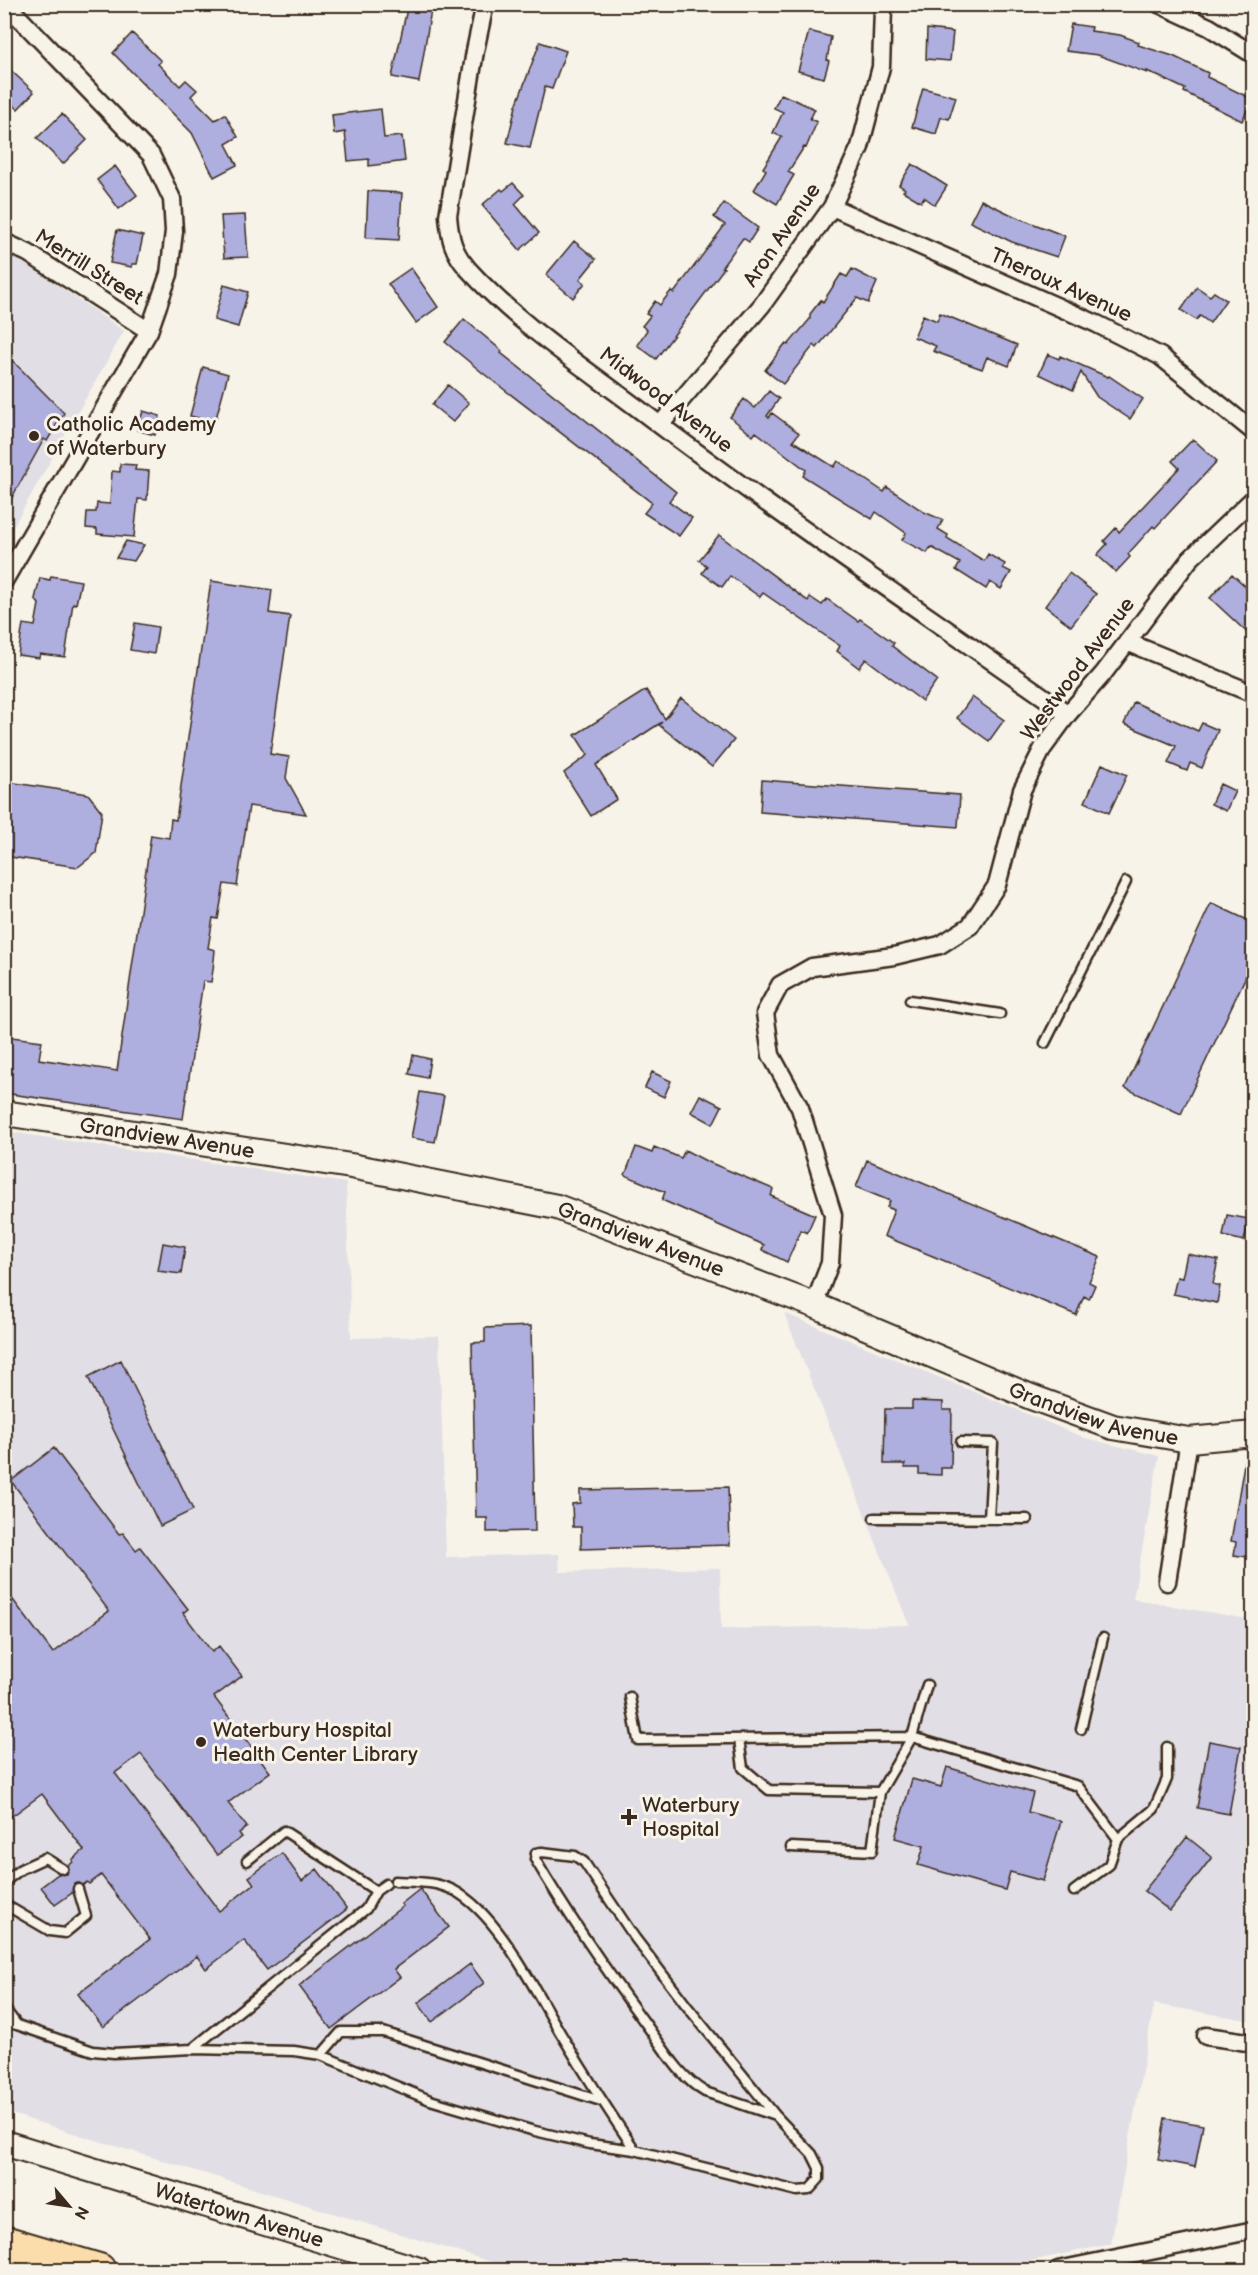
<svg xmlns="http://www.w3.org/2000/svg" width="1258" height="2275" font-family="'Balsamiq Sans',sans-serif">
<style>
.built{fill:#e1dee5}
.building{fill:#aeaedf;stroke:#3b2a1e;stroke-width:1.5}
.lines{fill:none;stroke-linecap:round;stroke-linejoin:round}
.service-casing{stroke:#3b2a1e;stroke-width:13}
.minor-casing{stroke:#3b2a1e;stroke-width:21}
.secondary-casing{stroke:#3b2a1e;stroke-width:28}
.motorway-casing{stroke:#3b2a1e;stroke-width:36}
.service{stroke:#f7f3e8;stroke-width:8}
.minor{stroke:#f7f3e8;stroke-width:16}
.secondary{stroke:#f7f3e8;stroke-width:24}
.motorway{stroke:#fbddab;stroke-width:32}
.poi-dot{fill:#3b2a1e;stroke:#f7f3e8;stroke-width:2}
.labels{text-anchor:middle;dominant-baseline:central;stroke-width:6;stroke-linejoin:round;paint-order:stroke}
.street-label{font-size:21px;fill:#3b2a1e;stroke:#f7f3e8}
.poi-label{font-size:21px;fill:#3b2a1e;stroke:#f7f3e8;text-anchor:start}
</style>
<rect width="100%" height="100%" fill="#f7f3e8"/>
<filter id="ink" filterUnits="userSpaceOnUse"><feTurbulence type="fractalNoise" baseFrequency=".0167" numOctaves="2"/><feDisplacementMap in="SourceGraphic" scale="12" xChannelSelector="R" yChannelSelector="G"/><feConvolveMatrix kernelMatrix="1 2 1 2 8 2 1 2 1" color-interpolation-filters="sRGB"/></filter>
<g filter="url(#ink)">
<path class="built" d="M5,252L37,271L124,331L5,541Z
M4,1131L346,1183L351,1338L439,1336L446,1557L559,1554L560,1572L720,1568L721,1629L909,1625L784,1313L1085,1438L1159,1456L1133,1599L1253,1620V2021L1154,2004L1111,2244L987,2270H517L5,2112Z"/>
<path class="building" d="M408,4H432L419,82L392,77Z
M1071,24L1092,27L1091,31L1120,35L1139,42L1138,45L1173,56L1208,73L1207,77L1252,99L1242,121L1184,92L1185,89L1147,71V73L1098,55L1066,51Z
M927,29L953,32L950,61L926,59Z
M809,31L831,37L827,60L829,61L824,78L798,71Z
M132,33L161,61L158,64L180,86L186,80L197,90L191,96L215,120L225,114L238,137L226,144L237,165L214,177L192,133L113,53Z
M540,42L566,51L552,89L545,87L530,148L507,143L516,106Z
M4,64L34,92L18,109L4,97Z
M923,88L956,97L949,119L941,117L936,134L912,127Z
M781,94L815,109L810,119L817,122L806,148L804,147L788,172L794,175L777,204L754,190L766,170L763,168L782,137L773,133L783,112L774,108Z
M381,109L384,138L402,136L405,161L369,166V159L348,161L345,132L334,134L332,115Z
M62,114L87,140L63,164L37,138Z
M912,164L947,186L935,205L924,197L921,202L903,191L905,189L899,185Z
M115,166L137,195L119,209L97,180Z
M513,183L524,195L515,204L539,233L520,250L482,205L501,189L503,191Z
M368,191L402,193L399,240L366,238Z
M981,200L1014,216L1065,236L1057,257L1012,242L970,222Z
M724,203L758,228L749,242L743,238L722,267L724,268L656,359L637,345L647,330L642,326L650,316L646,314L655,301L660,305L671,291L674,293L725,225L714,217Z
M245,215L248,257L224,258L221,216Z
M117,230L143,236L137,264H132V267L110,263Z
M574,241L596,259L580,279L585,283L573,298L546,275Z
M411,268L438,307L416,323L388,284Z
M852,269L877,282L868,303L857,298L817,348L814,345L783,384L765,370L785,344L788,345L810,319V314L821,300L823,302L841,274L847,277Z
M224,285L248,292L238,327L214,320Z
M1197,287L1210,296L1214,292L1226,300L1210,323L1200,316L1196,320L1181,310Z
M940,313L1017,345L1009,366L987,357L982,369L933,351L936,346L914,337L923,315L937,321Z
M464,319L502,351L501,353L676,492L669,501L692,518L679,536L644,513L652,503L484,374L445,342Z
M4,352L64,413L47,441L44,439L4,512Z
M1048,354L1059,359L1060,356L1108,377L1109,376L1143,399L1130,419L1097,397L1081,372L1073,390L1039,374Z
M203,367L228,374L215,422L190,416Z
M448,385L469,403L453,422L432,405Z
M769,391L779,399L767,416L769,418L772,413L799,433L793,441L834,467L838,461L884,492L887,487L924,512L943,520L938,529L948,535L947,538L984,561L988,554L1005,564L1003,568L1011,572L1001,589L990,582L986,589L956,570L960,563L931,547L927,553L902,540L906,533L876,512L872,519L803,476L806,470L756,432L753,436L730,417L744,399L755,408Z
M143,411L160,416L155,435L137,430Z
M1193,439L1217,461L1155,528L1153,526L1128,554L1130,557L1116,572L1097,555L1107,544L1104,541L1116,528L1119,532L1179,468L1172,461Z
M120,464L136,465L135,470L149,471L147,500L138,499L134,537L97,534V529L86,528L87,512H96L97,503L110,504L112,471L120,472Z
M719,535L808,601L810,597L822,605L827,599L858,621L860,619L894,643L892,646L937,680L922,701L866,659L859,668L837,651L840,646L763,593L760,597L730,576L722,587L702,573L707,566L699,560Z
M126,541L144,545L134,561L116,558Z
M1069,573L1096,594L1071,626L1045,606Z
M1232,574L1254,594V639L1210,598Z
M51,576L81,581L76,604L73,603L65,657L40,654L39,658L18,655L23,624L35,626L39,604L35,599L40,578L50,580Z
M211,581L272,590L269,613L290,616L270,754L289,757L286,778L306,814L249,806L237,886L224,884L218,919L213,918L208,948L215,950L213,970L211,982L203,981L183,1119L4,1093V1036L42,1041L39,1059L117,1071L151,835L169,838L171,819L176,820Z
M135,623L158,627L154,654L130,650Z
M646,690L665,719L681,698L734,740L712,767L659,725L662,722L596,765L617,799L591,816L564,773L588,755L575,735Z
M972,697L1004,720L989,741L957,718Z
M1134,702L1198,731L1202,723L1218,730L1202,768L1190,763L1187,771L1168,763L1176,746L1124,724Z
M1102,764L1127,775L1109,813L1085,802Z
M762,780L960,795L958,827L760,812Z
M8,782L88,794L102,812L96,853L78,867L4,856V796Z
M1220,784L1235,791L1226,811L1211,804Z
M1211,903L1254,923V959L1181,1114L1125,1088Z
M413,1055L430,1059L427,1078L409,1074Z
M652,1072L671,1081L664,1097L645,1088Z
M420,1092L444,1096L435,1142L411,1138Z
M700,1095L722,1106L713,1124L691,1112Z
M636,1147L652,1153L654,1147L681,1158L685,1150L706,1161L773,1189L771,1196L815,1215L807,1233L801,1230L787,1262L762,1250L764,1245L662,1200L665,1192L625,1175Z
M867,1160L1100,1257L1089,1282L1095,1285L1089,1299L1084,1296L1076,1315L884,1236L894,1210L887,1207L890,1201L856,1187Z
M1227,1215L1249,1219L1244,1241L1223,1236Z
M163,1243L185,1247L181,1274L158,1271Z
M1187,1254L1218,1260L1213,1284L1220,1286L1217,1303L1173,1294L1177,1277L1182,1278Z
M531,1326L535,1531L487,1532V1518H476L472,1343L485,1342V1328Z
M121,1360L193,1510L160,1526L88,1377Z
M912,1401L943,1402V1410H952L951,1468H941V1475L919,1474V1468H905V1464H884L885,1409H912Z
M54,1448L119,1534L123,1533L136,1550L140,1547L188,1609L183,1613L212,1652L219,1646L242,1676L214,1697L270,1772L228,1803L247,1827L239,1833L242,1837L217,1855L141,1754L115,1773L219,1911L254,1884L249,1877L282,1853L302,1881L317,1869L347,1909L267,1970L244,1940L206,1969L197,1956L103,2027L78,1994L150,1939L101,1875L89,1884L87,1882L83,1885L79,1883L74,1884L72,1893L55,1905L41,1887L58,1874H67L69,1870L68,1866L73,1862L72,1860L84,1850L42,1794L4,1822V1588L53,1653L109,1611L11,1481Z
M1245,1458L1254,1459V1558L1234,1555L1236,1542L1231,1541Z
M728,1487L730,1545L581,1549V1527H573L572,1504L580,1503V1490Z
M1209,1741L1241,1747L1229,1814L1197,1808Z
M947,1767L1033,1793L1028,1812L1061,1821L1043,1881L1010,1872L1005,1890L918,1865L924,1846L895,1838L912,1779L941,1787Z
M1187,1837L1212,1857L1170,1911L1144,1891Z
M420,1889L449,1927L394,1969L400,1977L331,2029L299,1986L403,1906L401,1904Z
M470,1964L484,1983L432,2022L418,2003Z
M1165,2118L1203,2125L1195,2167L1158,2160Z"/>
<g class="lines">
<defs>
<path id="service" d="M910,1000L1000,1014
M1045,1043L1126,882
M961,1442L993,1443L989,1519
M874,1518L1027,1519
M630,1697L638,1740L912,1737L1078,1786L1118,1839L1154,1809L1167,1779V1747
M1081,1729L1103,1638
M739,1739L743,1768L769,1790L880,1792
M791,1847L872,1851L880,1792L912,1737L927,1685
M247,1861L284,1831L376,1891L386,1884
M395,1881C415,1882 435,1881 453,1890C498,1913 535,1991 561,2034C585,2074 609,2112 635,2150
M4,1882L21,1869L45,1858L63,1869
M1074,1891L1109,1865L1118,1839
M4,1904L50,1931L65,1933L86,1916L78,1889
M4,2008L17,2025L4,2022
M17,2025L93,2051L114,2053L192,2049L294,2051L321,2055L430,2100L531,2130L590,2144L635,2150L797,2191L809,2190L819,2179V2168L812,2154L776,2116L686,2005L635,1938L584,1862L575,1856L542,1852L536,1853L535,1859C568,1915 606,1970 645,2023C662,2046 680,2078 705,2092L776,2116
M192,2049L366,1909L376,1891
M321,2055L341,2032H383L601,2101"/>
<path id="minor" d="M485,4L475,51L448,216C450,239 453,252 468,269C517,323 579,364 636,407C777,514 924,613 1068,714
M1159,4L1209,27L1254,55
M832,207L1097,324L1160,356L1254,432
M4,242L28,253L149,331
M660,425L762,305L832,207L860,147L881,67L883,9L886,4
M4,581L149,331L169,274L174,231L172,199L151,155L6,4
M1127,642L1254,694
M814,1305L830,1263L833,1215L800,1108L771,1055L765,1013L780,985L812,967L894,956L940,945L970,926L997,885L1022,790L1043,748L1068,714L1103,674L1190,559L1254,498
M1167,1582L1189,1440
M1206,2036L1254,2043
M1058,2270L1254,2230"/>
<g id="secondary">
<path id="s1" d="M4,1113L351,1166L557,1207L814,1305L1031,1397L1113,1427L1189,1440L1254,1434"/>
<path id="s2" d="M4,2143L419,2270"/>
</g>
<path id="motorway" d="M4,2242L99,2270"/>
</defs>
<use href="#service" class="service-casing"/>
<use href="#minor" class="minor-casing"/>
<use href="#secondary" class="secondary-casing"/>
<use href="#motorway" class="motorway-casing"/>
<use href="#service" class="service"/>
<use href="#minor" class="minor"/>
<use href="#secondary" class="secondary"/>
<use href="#motorway" class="motorway"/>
</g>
</g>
<g class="poi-dot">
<circle cx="34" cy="436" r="6"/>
<circle cx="201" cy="1742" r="6"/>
<path d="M626 1808h6v6h6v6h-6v6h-6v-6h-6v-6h6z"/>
</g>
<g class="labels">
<g class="street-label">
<text transform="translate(782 235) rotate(-56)">Aron Avenue</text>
<text transform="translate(89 267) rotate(32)">Merrill Street</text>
<text transform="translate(1061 285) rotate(24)">Theroux Avenue</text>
<text transform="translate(666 400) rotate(37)">Midwood Avenue</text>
<text transform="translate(1078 669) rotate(-53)">Westwood Avenue</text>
<text stroke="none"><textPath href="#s1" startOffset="165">Grandview Avenue</textPath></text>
<text stroke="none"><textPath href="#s1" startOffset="651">Grandview Avenue</textPath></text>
<text stroke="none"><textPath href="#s1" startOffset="1137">Grandview Avenue</textPath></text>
<text stroke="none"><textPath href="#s2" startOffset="246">Watertown Avenue</textPath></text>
</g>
<g class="poi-label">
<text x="46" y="424">Catholic Academy<tspan x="46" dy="24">of Waterbury</tspan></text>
<text x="213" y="1730">Waterbury Hospital<tspan x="213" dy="24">Health Center Library</tspan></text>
<text x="642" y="1805">Waterbury<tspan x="642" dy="24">Hospital</tspan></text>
</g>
</g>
<rect width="1258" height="2275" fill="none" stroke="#f7f3e8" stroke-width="24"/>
<rect x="12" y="12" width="1234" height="2251" fill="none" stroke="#3b2a1e" stroke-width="2" filter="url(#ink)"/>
<g transform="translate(69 2206) rotate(119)" stroke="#f7f3e8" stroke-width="4.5" paint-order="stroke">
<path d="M0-4.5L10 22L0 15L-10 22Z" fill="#3b2a1e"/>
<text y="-9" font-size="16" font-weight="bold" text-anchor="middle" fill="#3b2a1e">N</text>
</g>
</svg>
